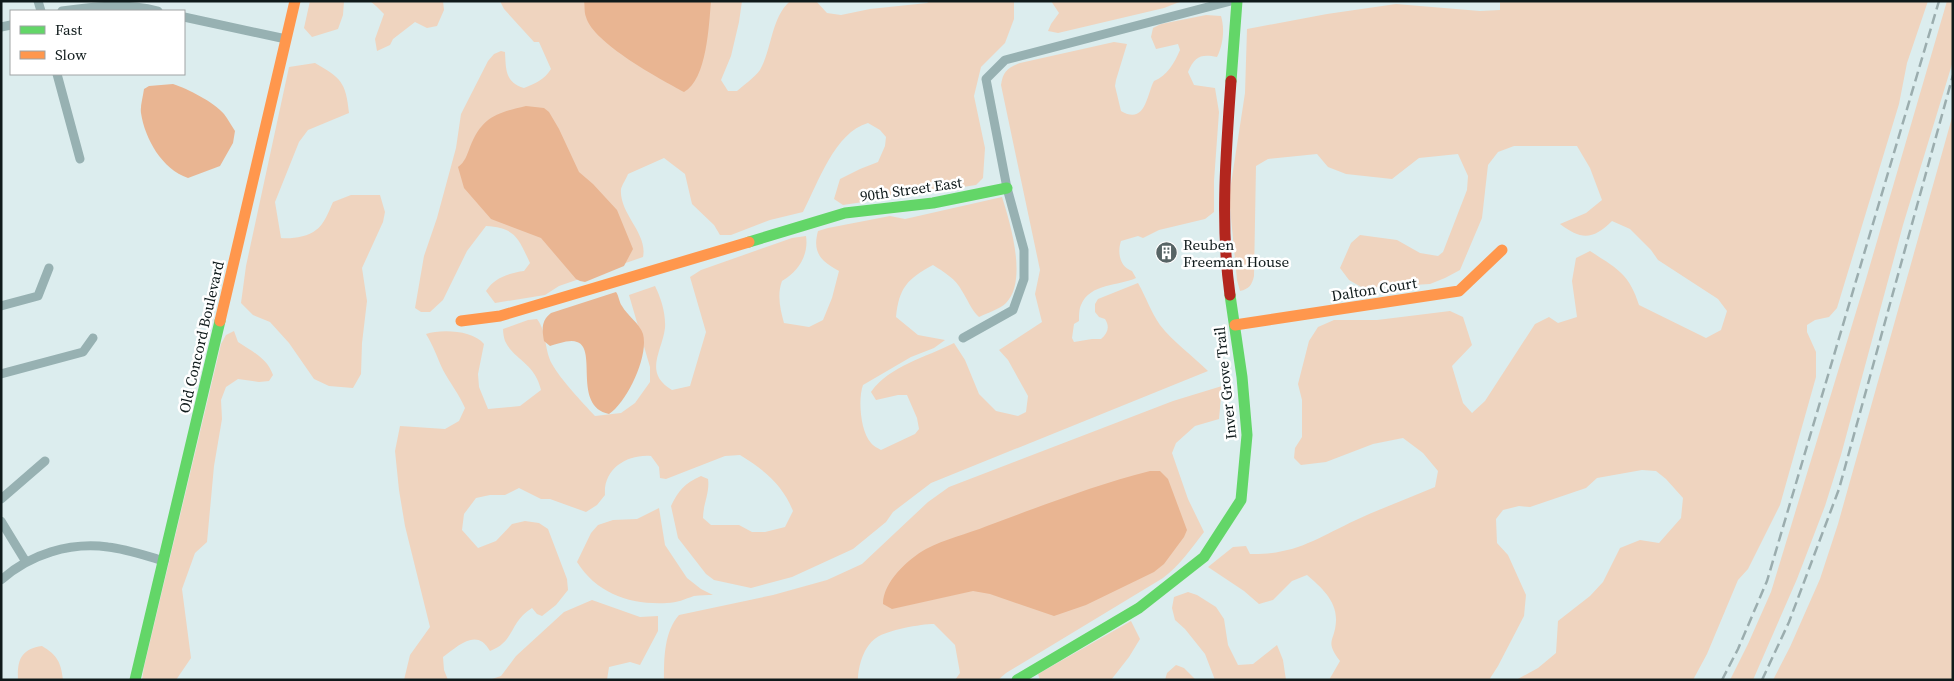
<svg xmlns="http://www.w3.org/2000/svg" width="1954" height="681" font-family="'Source Serif 4',serif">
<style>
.green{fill:#efd4bf}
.water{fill:#e9b592}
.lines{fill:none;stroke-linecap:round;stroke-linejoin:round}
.street{stroke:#97b1b2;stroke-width:9}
.fast{stroke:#63d668;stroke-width:11}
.slow{stroke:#ff974d;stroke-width:11}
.jam{stroke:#b3261e;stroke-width:11}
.rail{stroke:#9badae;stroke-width:2.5;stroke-dasharray:10 5;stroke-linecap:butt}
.labels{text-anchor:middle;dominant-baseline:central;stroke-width:5;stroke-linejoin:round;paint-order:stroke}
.street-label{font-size:15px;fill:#0f1a1b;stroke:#fff}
.poi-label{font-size:15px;fill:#0f1a1b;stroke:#fff;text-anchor:start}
</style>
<rect width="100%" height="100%" fill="#dcedee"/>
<path class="green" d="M310,1H344L343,15L338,29L312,37L304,28Z
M370,1H443L444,10L437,26L427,28L415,22L393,39L390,45L377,51L375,39L384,14L376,6Z
M500,1H742L739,22L731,56L721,80L728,91H737C744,85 754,78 760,70C772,49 771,18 790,1H816L827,13L841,15L870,9L927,3L930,1H1014V19L1005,43L981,67L974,96L985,148L983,178L976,185L843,205L834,199L840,179L860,169L878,162L885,146L886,137L880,130L868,123C835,132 818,183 803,212L770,220L731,235H720L714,225L692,204L685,174L664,158L628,174C626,179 622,185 621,189C619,214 648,233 643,257L559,286L545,295L495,303L486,291C494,278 509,273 524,271L530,263C518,238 516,228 486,226L467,251L443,300L430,312H421L415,308L424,256L437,218L456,148L461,114L488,61L494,54L501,51L505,52C506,70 505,82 524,88C536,83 544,80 551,69L539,42H534L504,9Z
M1051,1H1182L1164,8L1058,33L1048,31L1051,24L1059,13Z
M1500,1H1928L1907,63L1899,104L1837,308L1829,317L1815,320L1807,325V332L1816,352V377L1780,505L1748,569L1738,580L1707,654L1693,680H1516L1538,668L1556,653L1558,621L1590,596L1603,582L1620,548L1640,540L1659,543L1681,518L1683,498L1666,479L1656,471L1642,470L1597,478L1586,488L1530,507L1519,506L1503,510L1496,519L1497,543L1508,555L1526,595L1524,616L1498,666L1489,680H1329L1340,661C1324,640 1335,642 1336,621C1337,601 1321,587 1307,575L1292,581L1273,600L1259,604L1244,591L1208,567L1233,547L1246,546L1250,554C1296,555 1317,538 1356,520C1382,508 1409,498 1435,487L1438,471L1423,453L1403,438L1373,444L1326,462L1301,465L1294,458L1295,448L1302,437V400L1298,384L1309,341L1318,327L1334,320H1377L1450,311L1463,317L1472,345L1452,366L1463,403L1472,413L1485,401L1535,324L1549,317L1558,323L1577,317L1572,281L1576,258L1590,251C1616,268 1629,273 1639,305L1706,338L1721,330L1727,311L1718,299L1658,260L1651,250L1630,229L1612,221C1593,240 1581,240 1560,224L1586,213L1602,200L1590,168L1577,146H1514L1498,152L1488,165L1482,218L1460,270L1445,278L1430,284L1363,288L1349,280L1340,268L1351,243L1360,235L1397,240L1420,253L1438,256L1443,252L1467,190L1468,176L1458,154L1419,158L1392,179L1346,174L1328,167L1317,154L1268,159L1256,166L1254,276C1252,285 1249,289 1240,291L1237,280L1229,197L1245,93L1247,29L1327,14L1396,4L1480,11L1500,10Z
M1947,1H1953V61L1903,225L1841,455L1825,506L1797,579L1753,680H1730L1748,644L1771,592L1866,279Z
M1206,15L1221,16C1225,29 1223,45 1217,57C1201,54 1195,56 1188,72L1194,85L1215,88L1219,112L1214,181V212L1205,219L1159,230L1143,238L1138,236L1121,241C1117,253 1120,267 1132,271L1136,278C1119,286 1090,283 1081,305C1079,309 1079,316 1079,321L1074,324L1072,338L1074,342L1092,339H1101C1108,333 1110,327 1105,319L1099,317L1095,312V304L1098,299L1138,283C1146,297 1151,312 1160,325C1173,342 1193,356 1208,371L931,483L893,512L886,522L853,549L792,577L751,588L714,580L706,574L678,538L671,506C678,491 685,483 701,476L708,479C710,493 703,504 703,518L711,525H739L752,532H765L785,527L793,511C783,485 763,469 740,455L725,456L666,479L660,478L659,467L651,456C627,454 603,469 605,495L597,505L586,512L550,499H541L519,488L505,495H490L476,498L464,514L462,530L478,548L496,541L512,524L525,521L539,523L548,529L567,579L568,590L556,605L542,616L537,614L532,608C509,622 515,642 490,651C477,627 458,646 443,657L444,670L448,680H404L410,655L430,627L405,526L399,490L395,451L400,426L445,429L459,421L465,408C459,394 450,383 443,370C437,357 433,345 426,334C441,329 473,330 484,344L478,374L479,387L488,409L520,406L541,390C535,363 514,360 505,341C504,338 503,333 503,329L528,320L537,319C547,332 544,349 552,364C561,380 582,402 595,416L621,413L635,403L650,382V367L629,295L655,286C661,298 666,314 665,328C662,352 643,373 672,390L690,386L706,332L690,277L701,270L792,238L806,236C809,255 798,272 782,281C777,294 780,309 784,323L809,327L823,320L832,298L839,271C821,261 812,253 818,231L828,228L890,216L905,219L1002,197C1010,222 1028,281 1006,303C1000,309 987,313 979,317C971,310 968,300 962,291C956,279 944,272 933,265C907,279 899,288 896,317L918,335L945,340L934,348L911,357L863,385C858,398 860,431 871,443C873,446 878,448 881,450L915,434L919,429L917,418L907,395H898L876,400L871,392C889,366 927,357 954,343L965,360L979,394L996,411L1018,416L1026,412L1028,396L1008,360L999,350L1042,322L1035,294L1040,270L1001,85C1003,72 1007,68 1020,63L1114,42L1127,44L1116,80L1115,86L1121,111C1146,126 1147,93 1154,81C1167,76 1175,62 1180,50L1178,44L1156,49L1151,37L1153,28L1161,24Z
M315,63C341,78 346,82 349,113L308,130L299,142L275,202L281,238C291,239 308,237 316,230C324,225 329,211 333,202L351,195H380L385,212L383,222L362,268L367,301L362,343L361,374L353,388L329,386L314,379L289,343L270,322L253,315L241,303L246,266L289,67Z
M1953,114V680H1773L1790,647L1820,579L1838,524Z
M234,331L238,342C253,352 267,358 273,375L269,381L259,382L238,379L226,387L221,400L222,419L214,466L207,542L195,553L182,589L191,658L176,680H142L144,667L221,344L226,335Z
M1222,386L1219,419L1195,426L1176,443L1172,453L1188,499L1204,532C1191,549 1180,565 1163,578L1006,673L998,680H955L960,673L955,645L934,624C921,624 887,630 876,638C864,646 858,666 858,680H664C664,658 664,632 679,615L773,595L827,580L862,564L928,502L949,487L1173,401Z
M659,508L665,545L687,578L701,589L713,595C707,595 700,595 694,596C685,599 677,603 667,603C631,605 597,594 577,562L591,533L598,525L613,520L637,519Z
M1188,592L1197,595L1216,607L1224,619L1228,645L1238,665L1253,664L1277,645L1283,660L1286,680H1215L1205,654L1185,629L1175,620L1172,608L1174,597Z
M592,600L640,617L658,616V631L640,665L630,662L609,667L607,680H489L501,676L516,656L564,612Z
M1131,621L1140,639L1129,657L1111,680H1040L1038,674Z
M42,646C57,655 61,662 63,680H18C17,660 21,649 42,646Z
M1176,665L1184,668L1196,680H1165L1167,673Z"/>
<path class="water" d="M584,1H711C709,24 707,80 684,92C660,79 593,43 586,17C584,12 585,6 584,1Z
M173,84C188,89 214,102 224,114C228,119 231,125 235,131L233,143L220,166L188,178C162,169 145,139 141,113C140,106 143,97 144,89L149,86Z
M526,106L544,108L549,112L559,129L579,172L593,184L617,210L633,249L624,266L585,282L580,281L576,279L541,238L491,219L464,188L458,167C465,162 467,155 470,147C482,117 496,113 526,106Z
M616,292C619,296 619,302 622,306C627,315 640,324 643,334C649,356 627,402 609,414C572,406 598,349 577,342C570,339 557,344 550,346L544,341C542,329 541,321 551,313Z
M1150,471H1160L1168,479L1187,530L1184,537L1164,564L1154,572L1086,605L1054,616L990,594L973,591L892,609L883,604C883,582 908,559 926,549C945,539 967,534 987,526C1041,506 1095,485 1150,471Z"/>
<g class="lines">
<path class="street" d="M38,1L41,11
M62,11C95,6 125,3 158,11
M184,17L286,39
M1,27L11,25
M57,74L80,159
M1,306L38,296L49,268
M963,338L1013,310L1024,279V250L1007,188L986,79L1005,60L1231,1
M1,374L83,352L93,338
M1,499L45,461
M1,521L26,562
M1,580C30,554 70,542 108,547C127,549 146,556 164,561"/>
<path class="fast" d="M1231,81L1237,1
M749,242L845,213L933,203L1007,188
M135,680L220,321
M1017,680L1139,608L1204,557L1241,500L1247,435L1242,377L1230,295"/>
<path class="slow" d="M220,321L295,1
M461,321L500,316L749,242
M1235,325L1459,291L1502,250"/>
<path class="jam" d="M1230,295C1220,223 1226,153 1231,81"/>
<path class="rail" d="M1722,680L1738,649L1767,581L1939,1
M1762,680L1789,622L1839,489L1953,75"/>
</g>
<defs>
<symbol id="building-disc" viewBox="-11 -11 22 22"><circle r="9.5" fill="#576465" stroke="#fff"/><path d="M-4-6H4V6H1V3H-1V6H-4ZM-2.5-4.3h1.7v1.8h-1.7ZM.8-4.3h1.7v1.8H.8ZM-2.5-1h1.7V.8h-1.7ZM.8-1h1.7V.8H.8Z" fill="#fff"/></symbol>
</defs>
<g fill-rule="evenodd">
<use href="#building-disc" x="1154" y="240" width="25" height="25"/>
</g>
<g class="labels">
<g class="street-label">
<text transform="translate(911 189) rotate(-8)">90th Street East</text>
<text transform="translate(1374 289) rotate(-9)">Dalton Court</text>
<text transform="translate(201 337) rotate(-77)">Old Concord Boulevard</text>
<text transform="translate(1225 383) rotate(-96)">Inver Grove Trail</text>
</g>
<g class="poi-label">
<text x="1183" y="244">Reuben<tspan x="1183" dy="17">Freeman House</tspan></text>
</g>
</g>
<rect width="1954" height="681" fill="none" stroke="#0f1a1b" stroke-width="5"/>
<rect x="10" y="10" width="175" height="65" fill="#ffffff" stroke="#9fa3a4"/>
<rect x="20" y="26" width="25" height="8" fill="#63d668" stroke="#9fa3a4"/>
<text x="55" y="35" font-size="15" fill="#0f1a1b">Fast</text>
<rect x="20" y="51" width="25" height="8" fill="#ff974d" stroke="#9fa3a4"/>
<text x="55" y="60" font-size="15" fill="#0f1a1b">Slow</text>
</svg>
